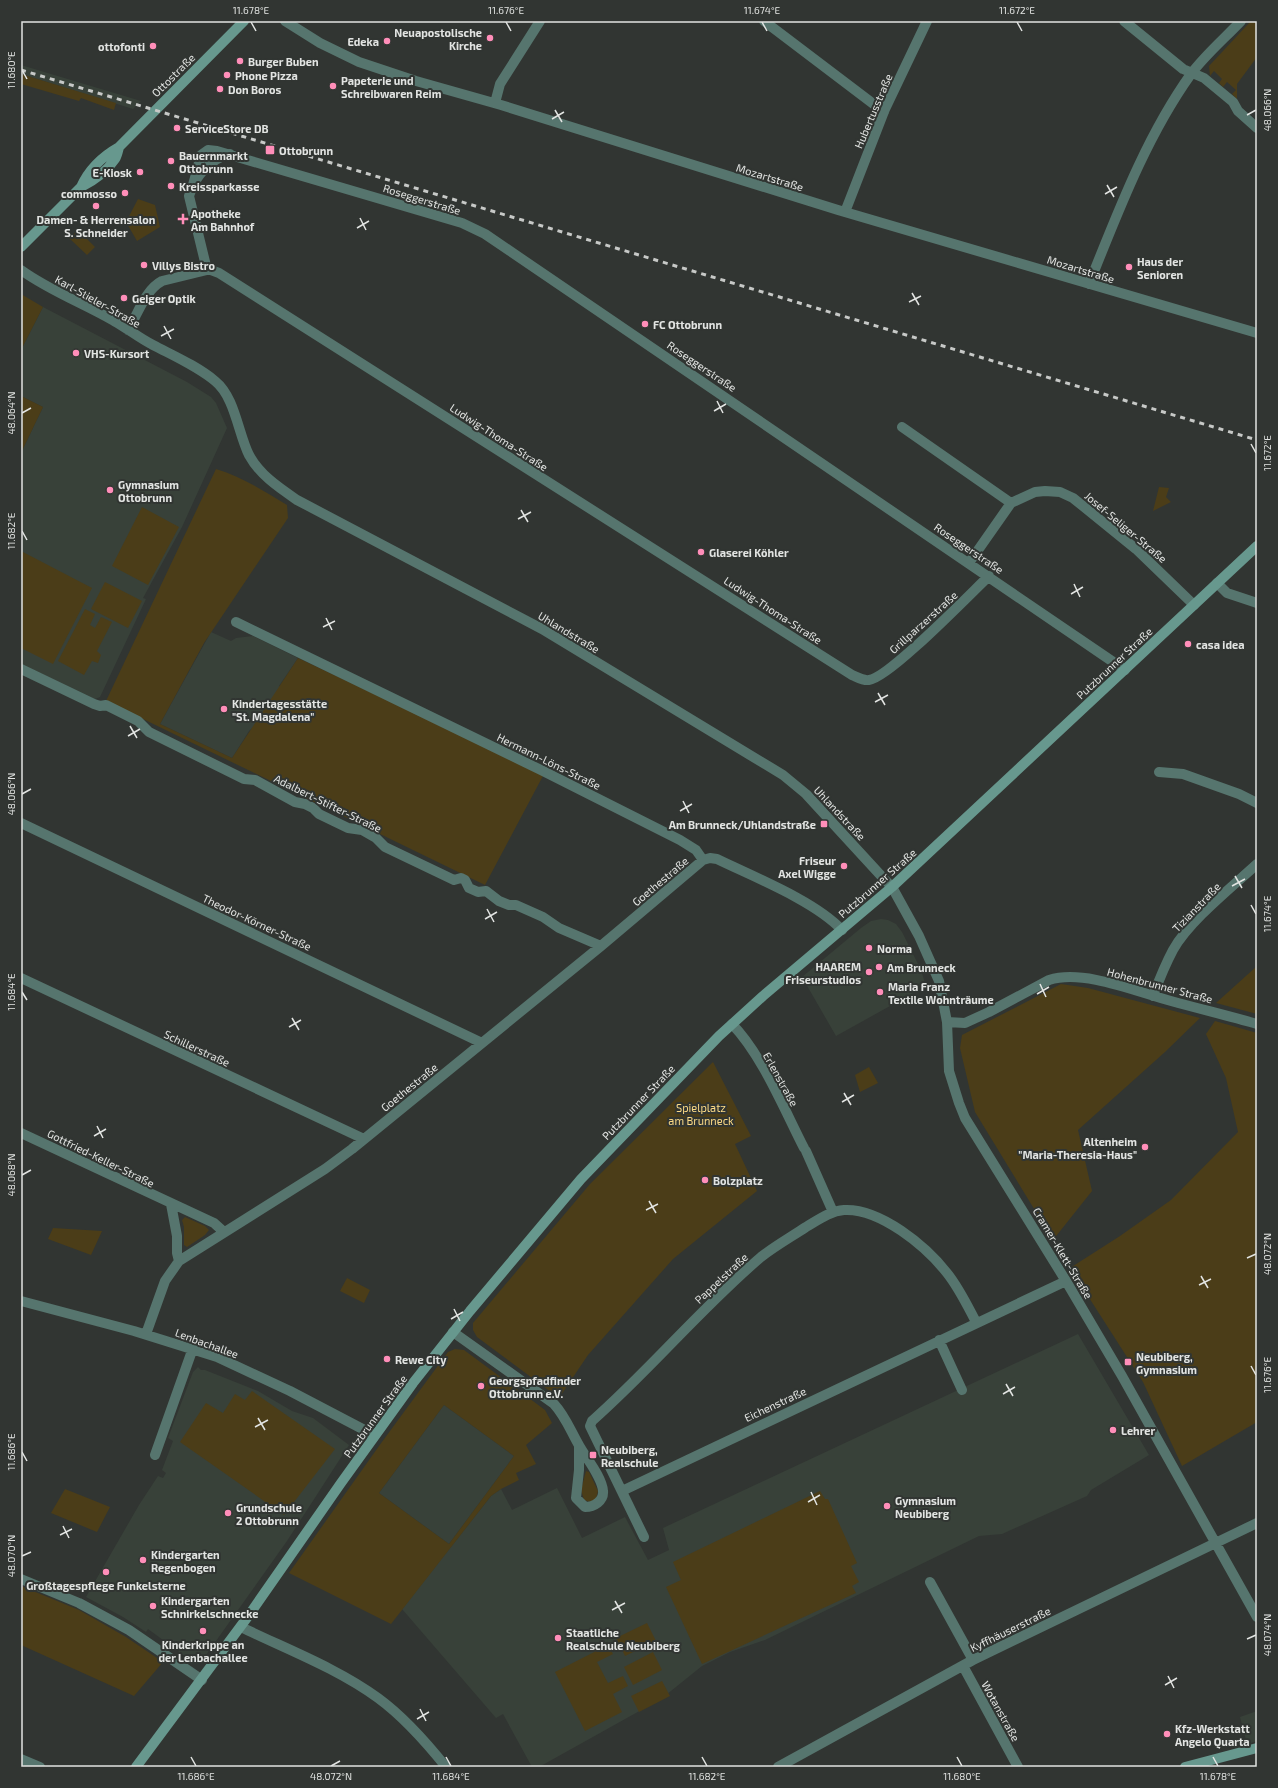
<svg xmlns="http://www.w3.org/2000/svg" width="1278" height="1788" font-family="'Exo 2',sans-serif">
<style>
.built{fill:#384139}
.green{fill:#4b3d18;fill-rule:evenodd}
.lines{fill:none;stroke-linecap:round;stroke-linejoin:round}
.street{stroke:#56756e;stroke-width:10}
.secondary{stroke:#67988e;stroke-width:10}
.rail{stroke:#c7c9c7;stroke-width:3;stroke-dasharray:5 5;stroke-linecap:butt}
.ticks{fill:none;stroke:#e2e4e2;stroke-width:1.5}
.poi-dot{fill:#ff8eb9;stroke:#313532;stroke-width:1.5}
.labels{text-anchor:middle;dominant-baseline:central;stroke-width:4;stroke-linejoin:round;paint-order:stroke}
.poi-label{font-size:11px;font-weight:bold;fill:#e2e4e2;stroke:#313532;text-anchor:start}
.street-label{font-size:11px;fill:#e2e4e2;stroke:#313532}
.park-label{font-size:11px;fill:#fddb86;stroke:#313532}
.neatline{fill:none;stroke:#e2e4e2;stroke-width:1.5}
.ticks-label{font-size:10px;text-anchor:middle;fill:#e2e4e2}
</style>
<rect width="100%" height="100%" fill="#313532"/>
<path class="built" d="M21,65L141,101L133,109L21,74Z
M43,307L187,382L211,397L216,403L227,428L182,527L143,598L146,599L100,697L95,699L21,664V453L43,407L21,396V350Z
M211,632L231,641L236,638L253,636L298,658L279,686L291,694L249,731L232,758L160,724Z
M881,919L888,920L896,924L902,932L921,970L926,986L836,1036L802,977L861,928L871,921Z
M1078,1334L1149,1455L1091,1490L1087,1496L1002,1534L979,1536L765,1640L730,1652L702,1666L661,1699L539,1767H532L503,1714L496,1718L402,1609L491,1496L501,1489L512,1510L557,1488L582,1538L625,1517L648,1560L669,1550L663,1528Z
M198,1367L201,1370H205L258,1391L292,1411L313,1418L349,1445L287,1541L206,1655L193,1662L148,1629L146,1632L123,1617L86,1597L139,1505L158,1476L163,1478L166,1473L162,1470L173,1441L168,1438L193,1372Z
M444,1405L514,1456L449,1544L379,1493Z
M1257,1711V1741L1247,1744L1240,1717Z"/>
<path class="green" d="M1251,21H1257V57L1237,84V99L1232,94L1236,90L1227,82L1223,87L1219,83L1222,79L1214,71L1210,76L1209,66Z
M21,74L116,103L114,110L81,98L79,101L21,84Z
M138,199L155,205L160,227L137,241L126,222Z
M78,230L95,247L87,255L69,238Z
M21,294L43,307L21,350Z
M21,396L43,407L21,453Z
M216,469C242,477 264,491 287,505L288,518L204,643L160,724L232,758L298,658L544,774L485,885L106,701Z
M1159,487L1169,488L1166,497L1171,502L1153,511Z
M142,507L179,527L148,585L112,566Z
M21,551L92,588L53,664L21,648Z
M105,582L142,601L128,628L91,609Z
M85,609L95,614L90,625L95,628L101,617L112,622L97,651L101,655L98,663L92,661L84,675L58,661Z
M1257,966V1014L1216,1003Z
M1061,984L1088,988L1200,1018L1165,1052L1078,1130L1092,1191L1053,1240L975,1112L960,1048L962,1035Z
M1215,1021L1257,1033V1422L1182,1466L1143,1382L1070,1268L1120,1236L1171,1200L1238,1132L1226,1078L1206,1034Z
M713,1062L751,1136L735,1144L757,1191L673,1259L588,1355L559,1398L477,1337L473,1330V1323L590,1184Z
M869,1067L878,1083L860,1092L855,1075Z
M185,1217L205,1226L209,1230L205,1235L187,1247L184,1245V1227L182,1220Z
M53,1228L102,1231L91,1255L48,1239Z
M347,1278L370,1290L364,1303L340,1291Z
M455,1349L464,1350L545,1410L552,1423L526,1445L536,1464L516,1473L519,1480L501,1489L491,1496L391,1624L289,1573L379,1446L448,1352ZM444,1405L514,1456L449,1544L379,1493Z
M252,1391L335,1449L284,1515L180,1442L206,1403L223,1413L235,1394L245,1400Z
M586,1471L589,1472L598,1491L596,1499L590,1502L584,1500L581,1490Z
M65,1489L110,1507L97,1532L51,1513Z
M820,1491L825,1499H828L857,1563L851,1566L859,1582L852,1586L856,1593L702,1664L666,1587L681,1580L673,1562Z
M21,1586L79,1610L126,1637L163,1662L134,1696L21,1645Z
M647,1623L656,1641L625,1656L616,1638Z
M608,1645L613,1654L597,1662L608,1683L623,1676L628,1686L613,1694L622,1712L585,1731L555,1672Z
M653,1652L662,1670L633,1685L624,1667Z
M662,1681L670,1696L639,1712L631,1696Z"/>
<g class="lines">
<path class="street" d="M285,21L320,43L359,62L416,81L501,105L838,210L1257,333
M764,21L884,112
M1124,21L1183,69L1204,78L1233,102L1238,111L1257,128
M495,103L500,84L540,21
M193,185L201,155L208,150L217,151L462,223L485,234L1125,670
M845,212L885,109L927,21
M21,270C50,291 83,303 114,321C127,328 139,338 153,345C174,356 197,366 215,381C235,397 238,433 249,455C260,475 278,487 297,500L542,629L783,775L806,794L885,880L892,887L919,936L939,981L947,1022L949,1071L959,1103L965,1118L1066,1281L1122,1376L1257,1617
M207,270L189,196C195,176 210,159 230,154
M1089,284C1118,212 1146,137 1191,74C1205,55 1225,38 1241,21
M128,330C138,314 145,290 162,281L207,270H211L219,273L852,675C857,677 863,681 869,680C889,678 970,594 989,576
M902,427L1011,503
M969,563L1011,503L1035,492L1045,491L1060,492L1073,498L1136,549L1194,605
M1217,583L1227,593L1257,603
M236,622L543,771L680,840L696,850L703,860
M21,669L94,704L100,706L106,705L138,721L149,732L244,779L255,780L295,802L305,804L313,808L319,814L348,828L362,830L376,838L385,847L454,880L461,878L465,880L469,888L478,892L486,891L499,901L509,905H516L543,917L559,928L601,946
M1159,772L1183,774L1239,794L1257,803
M21,823L482,1043
M21,978L364,1139
M1153,996C1159,980 1165,965 1173,950C1189,921 1232,887 1257,864
M947,1022L965,1023L989,1012L1049,980C1084,969 1137,992 1171,1001C1200,1009 1229,1016 1257,1024
M732,1024C762,1055 784,1109 804,1148
M21,1133L214,1223L224,1232
M806,1151L833,1212
M171,1204L177,1236V1253L179,1261
M21,1301L134,1331L217,1357L290,1391L374,1435
M453,1332L554,1404C566,1417 571,1432 580,1447C586,1458 602,1477 603,1491C604,1501 594,1507 585,1507L576,1498L579,1470V1446
M146,1334L165,1281L179,1261L325,1169L352,1149L601,946L703,860L710,858L717,859C754,877 815,901 842,930
M939,1340L962,1390
M155,1455L193,1348
M622,1491L1066,1281
M644,1537L590,1426L592,1421C651,1369 701,1308 761,1257C775,1246 791,1237 806,1227C818,1220 830,1211 844,1210C880,1208 926,1246 947,1273C959,1288 967,1305 976,1322
M21,1579L79,1603L129,1630L202,1680
M930,1582L973,1660
M241,1627C286,1649 337,1668 378,1698C404,1717 426,1742 446,1767
M963,1666L1018,1767
M21,1759L40,1767
M778,1767L973,1660L1257,1523"/>
<path class="secondary" d="M81,187C89,169 103,156 119,147L244,21
M21,247L81,187C93,181 107,171 115,159C117,156 118,151 119,147
M136,1767L249,1615L341,1483L413,1383L470,1311L581,1179L719,1036L763,996L892,887L1257,546
M1185,1767L1257,1748"/>
<path class="rail" d="M21,70L1257,440"/>
</g>
<path class="ticks" d="M251,22L256,31M506,22L511,31M762,22L767,31M1017,22L1022,31M22,70L27,79M555,110L562,122M1247,115L1256,110M552,119L564,112M1107,185L1114,197M1105,194L1117,187M360,218L366,230M357,228L369,221M912,293L919,305M909,302L921,296M164,326L171,339M161,336L174,329M717,401L723,413M714,411L726,404M22,413L31,408M1251,444L1256,453M521,510L528,522M518,519L531,512M22,531L27,540M1074,584L1080,597M1071,594L1083,587M326,618L332,630M323,627L335,621M878,693L885,705M875,702L888,695M130,726L137,738M128,736L140,729M22,794L31,789M683,801L689,813M680,811L692,804M1235,876L1242,888M1232,886L1245,879M1251,905L1256,914M487,909L494,922M485,919L497,912M1040,984L1046,997M22,992L27,1000M1037,994L1049,987M292,1018L299,1030M289,1027L301,1020M844,1093L851,1105M842,1102L854,1095M97,1126L103,1138M94,1136L106,1129M22,1175L31,1170M649,1201L656,1213M646,1210L658,1204M1247,1258L1256,1254M1201,1276L1208,1288M1199,1285L1211,1279M454,1309L460,1321M451,1319L463,1312M1251,1366L1256,1375M1006,1384L1013,1396M1003,1394L1015,1387M258,1418L265,1430M255,1427L268,1420M22,1452L27,1461M811,1492L817,1505M808,1502L820,1495M63,1526L69,1538M60,1535L72,1529M22,1556L31,1552M615,1601L622,1613M612,1610L625,1603M1247,1639L1256,1635M1168,1676L1174,1688M1165,1685L1177,1678M420,1709L426,1721M417,1719L429,1712M191,1757L196,1766M446,1757L451,1766M702,1757L707,1766M957,1757L962,1766M1213,1757L1218,1766M331,1766L340,1761"/>
<g class="poi-dot">
<circle cx="490" cy="38" r="4"/>
<circle cx="387" cy="41" r="4"/>
<circle cx="153" cy="46" r="4"/>
<circle cx="240" cy="61" r="4"/>
<circle cx="227" cy="75" r="4"/>
<circle cx="333" cy="86" r="4"/>
<circle cx="220" cy="89" r="4"/>
<circle cx="177" cy="128" r="4"/>
<rect x="265" y="145" width="10" height="10" rx="2"/>
<circle cx="171" cy="161" r="4"/>
<circle cx="140" cy="172" r="4"/>
<circle cx="171" cy="186" r="4"/>
<circle cx="125" cy="193" r="4"/>
<circle cx="96" cy="206" r="4"/>
<path d="M181 213h4v4h4v4h-4v4h-4v-4h-4v-4h4z"/>
<circle cx="144" cy="265" r="4"/>
<circle cx="1129" cy="267" r="4"/>
<circle cx="124" cy="298" r="4"/>
<circle cx="645" cy="324" r="4"/>
<circle cx="76" cy="353" r="4"/>
<circle cx="110" cy="490" r="4"/>
<circle cx="701" cy="552" r="4"/>
<circle cx="1188" cy="644" r="4"/>
<circle cx="224" cy="709" r="4"/>
<rect x="820" y="820" width="8" height="8" rx="2"/>
<circle cx="844" cy="866" r="4"/>
<circle cx="869" cy="948" r="4"/>
<circle cx="879" cy="967" r="4"/>
<circle cx="869" cy="972" r="4"/>
<circle cx="880" cy="992" r="4"/>
<circle cx="1145" cy="1147" r="4"/>
<circle cx="705" cy="1180" r="4"/>
<circle cx="387" cy="1359" r="4"/>
<rect x="1124" y="1358" width="8" height="8" rx="2"/>
<circle cx="481" cy="1386" r="4"/>
<circle cx="1113" cy="1430" r="4"/>
<rect x="589" y="1451" width="8" height="8" rx="2"/>
<circle cx="887" cy="1506" r="4"/>
<circle cx="228" cy="1513" r="4"/>
<circle cx="143" cy="1560" r="4"/>
<circle cx="106" cy="1572" r="4"/>
<circle cx="153" cy="1606" r="4"/>
<circle cx="203" cy="1631" r="4"/>
<circle cx="558" cy="1638" r="4"/>
<circle cx="1167" cy="1734" r="4"/>
</g>
<g class="labels">
<g class="poi-label">
<text x="482" y="32" text-anchor="end">Neuapostolische<tspan x="482" dy="13">Kirche</tspan></text>
<text x="379" y="41" text-anchor="end">Edeka</text>
<text x="145" y="46" text-anchor="end">ottofonti</text>
<text x="248" y="61">Burger Buben</text>
<text x="235" y="75">Phone Pizza</text>
<text x="341" y="80">Papeterie und<tspan x="341" dy="13">Schreibwaren Reim</tspan></text>
<text x="228" y="89">Don Boros</text>
<text x="185" y="128">ServiceStore DB</text>
<text x="279" y="150">Ottobrunn</text>
<text x="179" y="155">Bauernmarkt<tspan x="179" dy="13">Ottobrunn</tspan></text>
<text x="132" y="172" text-anchor="end">E-Kiosk</text>
<text x="179" y="186">Kreissparkasse</text>
<text x="117" y="193" text-anchor="end">commosso</text>
<text x="191" y="213">Apotheke<tspan x="191" dy="13">Am Bahnhof</tspan></text>
<text x="96" y="219" text-anchor="middle">Damen- &amp; Herrensalon<tspan x="96" dy="13">S. Schneider</tspan></text>
<text x="1137" y="261">Haus der<tspan x="1137" dy="13">Senioren</tspan></text>
<text x="152" y="265">Villys Bistro</text>
<text x="132" y="298">Geiger Optik</text>
<text x="653" y="324">FC Ottobrunn</text>
<text x="84" y="353">VHS-Kursort</text>
<text x="118" y="484">Gymnasium<tspan x="118" dy="13">Ottobrunn</tspan></text>
<text x="709" y="552">Glaserei Köhler</text>
<text x="1196" y="644">casa idea</text>
<text x="232" y="703">Kindertagesstätte<tspan x="232" dy="13">"St. Magdalena"</tspan></text>
<text x="816" y="824" text-anchor="end">Am Brunneck/Uhlandstraße</text>
<text x="836" y="860" text-anchor="end">Friseur<tspan x="836" dy="13">Axel Wigge</tspan></text>
<text x="877" y="948">Norma</text>
<text x="861" y="966" text-anchor="end">HAAREM<tspan x="861" dy="13">Friseurstudios</tspan></text>
<text x="887" y="967">Am Brunneck</text>
<text x="888" y="986">Maria Franz<tspan x="888" dy="13">Textile Wohnträume</tspan></text>
<text x="1137" y="1141" text-anchor="end">Altenheim<tspan x="1137" dy="13">"Maria-Theresia-Haus"</tspan></text>
<text x="713" y="1180">Bolzplatz</text>
<text x="1136" y="1356">Neubiberg,<tspan x="1136" dy="13">Gymnasium</tspan></text>
<text x="395" y="1359">Rewe City</text>
<text x="489" y="1380">Georgspfadfinder<tspan x="489" dy="13">Ottobrunn e.V.</tspan></text>
<text x="1121" y="1430">Lehrer</text>
<text x="601" y="1449">Neubiberg,<tspan x="601" dy="13">Realschule</tspan></text>
<text x="895" y="1500">Gymnasium<tspan x="895" dy="13">Neubiberg</tspan></text>
<text x="236" y="1507">Grundschule<tspan x="236" dy="13">2 Ottobrunn</tspan></text>
<text x="151" y="1554">Kindergarten<tspan x="151" dy="13">Regenbogen</tspan></text>
<text x="106" y="1585" text-anchor="middle">Großtagespflege Funkelsterne</text>
<text x="161" y="1600">Kindergarten<tspan x="161" dy="13">Schnirkelschnecke</tspan></text>
<text x="566" y="1632">Staatliche<tspan x="566" dy="13">Realschule Neubiberg</tspan></text>
<text x="203" y="1644" text-anchor="middle">Kinderkrippe an<tspan x="203" dy="13">der Lenbachallee</tspan></text>
<text x="1175" y="1728">Kfz-Werkstatt<tspan x="1175" dy="13">Angelo Quarta</tspan></text>
</g>
<g class="street-label">
<text transform="translate(173 75) rotate(-45)">Ottostraße</text>
<text transform="translate(873 111) rotate(-67)">Hubertusstraße</text>
<text transform="translate(770 177) rotate(17)">Mozartstraße</text>
<text transform="translate(422 199) rotate(17)">Roseggerstraße</text>
<text transform="translate(1081 269) rotate(17)">Mozartstraße</text>
<text transform="translate(98 301) rotate(29)">Karl-Stieler-Straße</text>
<text transform="translate(702 366) rotate(34)">Roseggerstraße</text>
<text transform="translate(499 437) rotate(33)">Ludwig-Thoma-Straße</text>
<text transform="translate(1126 527) rotate(40)">Josef-Seliger-Straße</text>
<text transform="translate(969 548) rotate(34)">Roseggerstraße</text>
<text transform="translate(773 610) rotate(33)">Ludwig-Thoma-Straße</text>
<text transform="translate(923 622) rotate(-42)">Grillparzerstraße</text>
<text transform="translate(569 632) rotate(31)">Uhlandstraße</text>
<text transform="translate(1114 663) rotate(-43)">Putzbrunner Straße</text>
<text transform="translate(549 761) rotate(26)">Hermann-Löns-Straße</text>
<text transform="translate(328 803) rotate(26)">Adalbert-Stifter-Straße</text>
<text transform="translate(840 813) rotate(47)">Uhlandstraße</text>
<text transform="translate(660 881) rotate(-40)">Goethestraße</text>
<text transform="translate(877 883) rotate(-41)">Putzbrunner Straße</text>
<text transform="translate(1196 907) rotate(-46)">Tizianstraße</text>
<text transform="translate(257 922) rotate(25)">Theodor-Körner-Straße</text>
<text transform="translate(1160 985) rotate(15)">Hohenbrunner Straße</text>
<text transform="translate(197 1048) rotate(25)">Schillerstraße</text>
<text transform="translate(781 1079) rotate(61)">Erlenstraße</text>
<text transform="translate(409 1087) rotate(-39)">Goethestraße</text>
<text transform="translate(638 1102) rotate(-46)">Putzbrunner Straße</text>
<text transform="translate(101 1158) rotate(26)">Gottfried-Keller-Straße</text>
<text transform="translate(1063 1253) rotate(59)">Cramer-Klett-Straße</text>
<text transform="translate(721 1278) rotate(-43)">Pappelstraße</text>
<text transform="translate(207 1343) rotate(20)">Lenbachallee</text>
<text transform="translate(775 1404) rotate(-25)">Eichenstraße</text>
<text transform="translate(375 1416) rotate(-54)">Putzbrunner Straße</text>
<text transform="translate(1010 1629) rotate(-26)">Kyffhäuserstraße</text>
<text transform="translate(1001 1711) rotate(61)">Wotanstraße</text>
</g>
<g class="park-label">
<text x="701" y="1107">Spielplatz<tspan x="701" dy="13">am Brunneck</tspan></text>
</g>
</g>
<rect width="1278" height="1788" fill="none" stroke="#313532" stroke-width="44"/>
<rect x="22" y="22" width="1234" height="1744" class="neatline"/>
<g class="ticks-label">
<text x="251" y="14">11.678°E</text>
<text x="506" y="14">11.676°E</text>
<text x="762" y="14">11.674°E</text>
<text x="1017" y="14">11.672°E</text>
<text transform="translate(11 70) rotate(-90)" y="4">11.680°E</text>
<text transform="translate(1267 110) rotate(-90)" y="4">48.066°N</text>
<text transform="translate(11 413) rotate(-90)" y="4">48.064°N</text>
<text transform="translate(1267 453) rotate(-90)" y="4">11.672°E</text>
<text transform="translate(11 531) rotate(-90)" y="4">11.682°E</text>
<text transform="translate(11 794) rotate(-90)" y="4">48.066°N</text>
<text transform="translate(1267 914) rotate(-90)" y="4">11.674°E</text>
<text transform="translate(11 992) rotate(-90)" y="4">11.684°E</text>
<text transform="translate(11 1175) rotate(-90)" y="4">48.068°N</text>
<text transform="translate(1267 1254) rotate(-90)" y="4">48.072°N</text>
<text transform="translate(1267 1375) rotate(-90)" y="4">11.676°E</text>
<text transform="translate(11 1452) rotate(-90)" y="4">11.686°E</text>
<text transform="translate(11 1556) rotate(-90)" y="4">48.070°N</text>
<text transform="translate(1267 1635) rotate(-90)" y="4">48.074°N</text>
<text x="196" y="1780">11.686°E</text>
<text x="331" y="1780">48.072°N</text>
<text x="451" y="1780">11.684°E</text>
<text x="707" y="1780">11.682°E</text>
<text x="962" y="1780">11.680°E</text>
<text x="1218" y="1780">11.678°E</text>
</g>
</svg>
